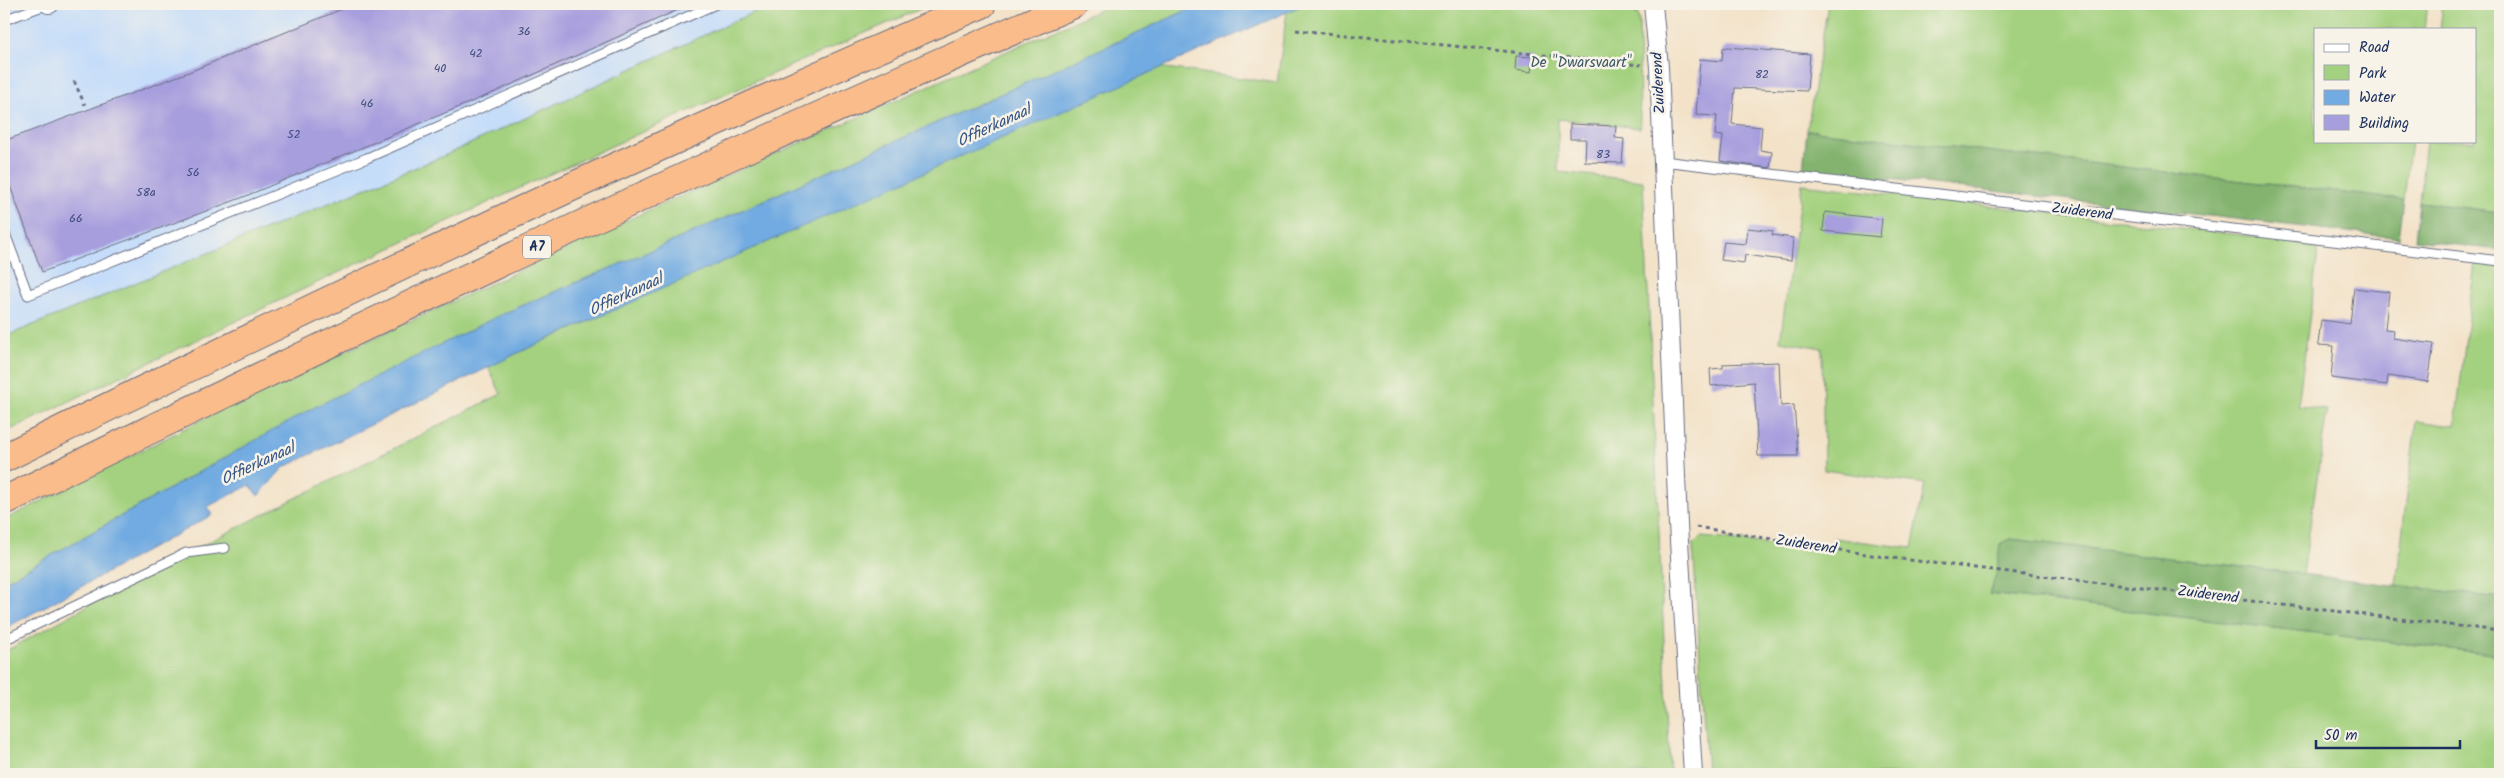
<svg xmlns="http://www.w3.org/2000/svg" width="2504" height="778" font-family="Kalam,sans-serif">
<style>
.built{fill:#c6ddf9}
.green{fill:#a4d17f;stroke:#60806e}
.forest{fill:#83b36e;stroke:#4f7166}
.water{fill:#72abe1;stroke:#466da0}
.building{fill:#a79ede}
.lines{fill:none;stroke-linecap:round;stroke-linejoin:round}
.service-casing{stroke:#676e83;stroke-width:11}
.minor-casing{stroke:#676e83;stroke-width:20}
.motorway-casing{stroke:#676e83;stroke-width:30}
.path{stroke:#676e83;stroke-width:3;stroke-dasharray:4 4;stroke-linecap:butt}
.service{stroke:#fff;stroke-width:9}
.minor{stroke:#fff;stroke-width:18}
.motorway{stroke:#fabc8b;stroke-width:28}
.labels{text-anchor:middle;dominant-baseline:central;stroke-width:5;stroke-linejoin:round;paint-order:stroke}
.number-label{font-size:12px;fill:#3e4b7e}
.shield{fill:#f7f3e8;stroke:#5d6a87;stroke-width:1}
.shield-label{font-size:14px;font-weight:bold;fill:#1b2f5e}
.park-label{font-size:15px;fill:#3d5866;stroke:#f7f3e8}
.street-label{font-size:15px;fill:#1b2f5e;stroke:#f7f3e8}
.water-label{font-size:16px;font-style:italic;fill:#355485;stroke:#f7f3e8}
</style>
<rect width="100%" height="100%" fill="#f7f3e8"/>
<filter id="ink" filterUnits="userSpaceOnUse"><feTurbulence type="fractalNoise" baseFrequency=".02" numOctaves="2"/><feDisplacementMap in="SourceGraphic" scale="10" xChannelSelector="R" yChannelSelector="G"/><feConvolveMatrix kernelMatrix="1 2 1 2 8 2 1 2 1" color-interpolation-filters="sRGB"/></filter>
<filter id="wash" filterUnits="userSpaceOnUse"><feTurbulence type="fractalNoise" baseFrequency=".0096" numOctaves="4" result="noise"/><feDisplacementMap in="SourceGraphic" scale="20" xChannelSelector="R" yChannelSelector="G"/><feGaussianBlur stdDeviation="1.12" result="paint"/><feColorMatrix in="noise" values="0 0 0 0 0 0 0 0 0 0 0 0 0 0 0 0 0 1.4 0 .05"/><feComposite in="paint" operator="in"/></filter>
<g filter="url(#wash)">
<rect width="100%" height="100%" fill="#f3e2c8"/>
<path class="built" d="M4,4H796L4,355Z"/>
<path class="green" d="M771,4H932C619,139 310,284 4,433V337L446,155Z
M1113,4H1201L669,243L498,316L233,453L4,582V520L241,400L645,212Z
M1305,4H1636L1639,20L1640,128L1558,119V172L1643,181L1670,774H4V652L140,577L501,394L488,367L524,350L1158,67L1277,83L1287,11Z
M1828,4H2427L2424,29H2315V141H2411L2404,200L1807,130Z
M2443,4H2500V212L2419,202L2426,141H2475V29H2440Z
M1802,184L2319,244L2298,406L2327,410L2303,574L2011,539L2000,544L1997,572L1989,594L2500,655V774H1707L1693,544L1702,537L1832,550L1834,538L1912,548L1925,484L1824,470L1822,348L1780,341Z
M2475,262L2500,265V598L2396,585L2416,421L2455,426Z"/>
<path class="forest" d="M1807,130L2404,200L2399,238L1803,169Z
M2419,202L2500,212V250L2415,240Z
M2011,539L2500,598V655L1989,594L1997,572L2000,544Z"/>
<path class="water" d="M1201,4H1305L524,350L283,468L258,496L250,485L207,507L212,515L4,629V582L311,409L498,316L669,243Z"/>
<g id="blocks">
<path class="building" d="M354,4H691L495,92L241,198L42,272L4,170V141L189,72Z
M1728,47L1810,54L1807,91L1735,88L1732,124L1762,127L1760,150L1772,152L1770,168L1720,161L1723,136L1715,135L1717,116L1696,115L1700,59L1722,61L1723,48Z
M1516,56L1533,57L1531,72L1515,70Z
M1570,124L1616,126L1615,138L1624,139L1622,163L1585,162L1586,139H1570Z
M1825,212L1882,219L1880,237L1823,231Z
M1748,228L1773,231L1772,235L1793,238L1791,261L1745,255L1744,263L1721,260L1724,242L1746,244Z
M2354,288L2389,292L2385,329L2394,330L2393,338L2434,344L2428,382L2388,376L2387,385L2331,378L2334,346L2318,345L2321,320L2350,324Z
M1779,362L1781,406L1794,405L1798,456H1758L1754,382L1711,386L1710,369L1723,368V364Z"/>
</g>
</g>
<g filter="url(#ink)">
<use href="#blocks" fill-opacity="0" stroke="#676e83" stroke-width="1"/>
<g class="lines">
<defs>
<path id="service" d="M4,20L48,4
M1663,161L2500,261
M4,231L28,295L367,158L716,4
M4,640L186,553L225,548"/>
<path id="minor" d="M48,4H50
M1653,4L1659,67L1678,524L1693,774"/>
<path id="motorway" d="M4,458C326,299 652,146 982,4
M4,501C357,328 713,159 1074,4"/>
</defs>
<use href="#service" class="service-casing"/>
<use href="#minor" class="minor-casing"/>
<use href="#motorway" class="motorway-casing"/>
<path class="path" d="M1579,4L1636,10
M1296,30L1641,65
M74,81L85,105
M1696,527L1884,557L2500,631"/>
<use href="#service" class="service"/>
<use href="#minor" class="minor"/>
<use href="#motorway" class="motorway"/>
</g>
</g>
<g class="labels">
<g class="number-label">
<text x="524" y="31">36</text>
<text x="476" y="53">42</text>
<text x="440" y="68">40</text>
<text x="1762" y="74">82</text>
<text x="367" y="103">46</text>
<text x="294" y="134">52</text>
<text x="1603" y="154">83</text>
<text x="193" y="172">56</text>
<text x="146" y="192">58a</text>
<text x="76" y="218">66</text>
</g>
<rect class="shield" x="523" y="235.5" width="28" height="23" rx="4"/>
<g class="shield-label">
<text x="537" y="247">A7</text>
</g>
<g class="park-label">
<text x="1581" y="63">De "Dwarsvaart"</text>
</g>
<g class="street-label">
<text transform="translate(1659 83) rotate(-93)">Zuiderend</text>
<text transform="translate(2082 212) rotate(7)">Zuiderend</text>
<text transform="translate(1806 545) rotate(9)">Zuiderend</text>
<text transform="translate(2208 595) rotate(7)">Zuiderend</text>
</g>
<g class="water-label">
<text transform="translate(994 126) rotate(-25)">Offierkanaal</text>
<text transform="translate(626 295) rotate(-25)">Offierkanaal</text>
<text transform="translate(258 464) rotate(-25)">Offierkanaal</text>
</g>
</g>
<rect width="2504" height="778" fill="none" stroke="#f7f3e8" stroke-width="20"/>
<rect x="2314" y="28" width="162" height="115" fill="#f7f3e8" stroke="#9fa5b1"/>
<rect x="2324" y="44" width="25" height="8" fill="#ffffff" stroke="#9fa5b1"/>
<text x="2359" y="52" font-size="15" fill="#1b2f5e">Road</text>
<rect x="2324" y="65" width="25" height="15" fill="#a4d17f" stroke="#9fa5b1"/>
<text x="2359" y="78" font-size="15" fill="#1b2f5e">Park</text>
<rect x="2324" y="90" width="25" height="15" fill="#72abe1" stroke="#9fa5b1"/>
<text x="2359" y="102" font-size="15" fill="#1b2f5e">Water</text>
<rect x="2324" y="115" width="25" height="15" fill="#a79ede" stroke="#9fa5b1"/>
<text x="2359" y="128" font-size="15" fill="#1b2f5e">Building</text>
<path d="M2316 740v8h144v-8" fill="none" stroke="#1b2f5e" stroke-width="2.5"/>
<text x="2324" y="740" font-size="15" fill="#1b2f5e" stroke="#f7f3e8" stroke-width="4" paint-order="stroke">50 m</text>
</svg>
